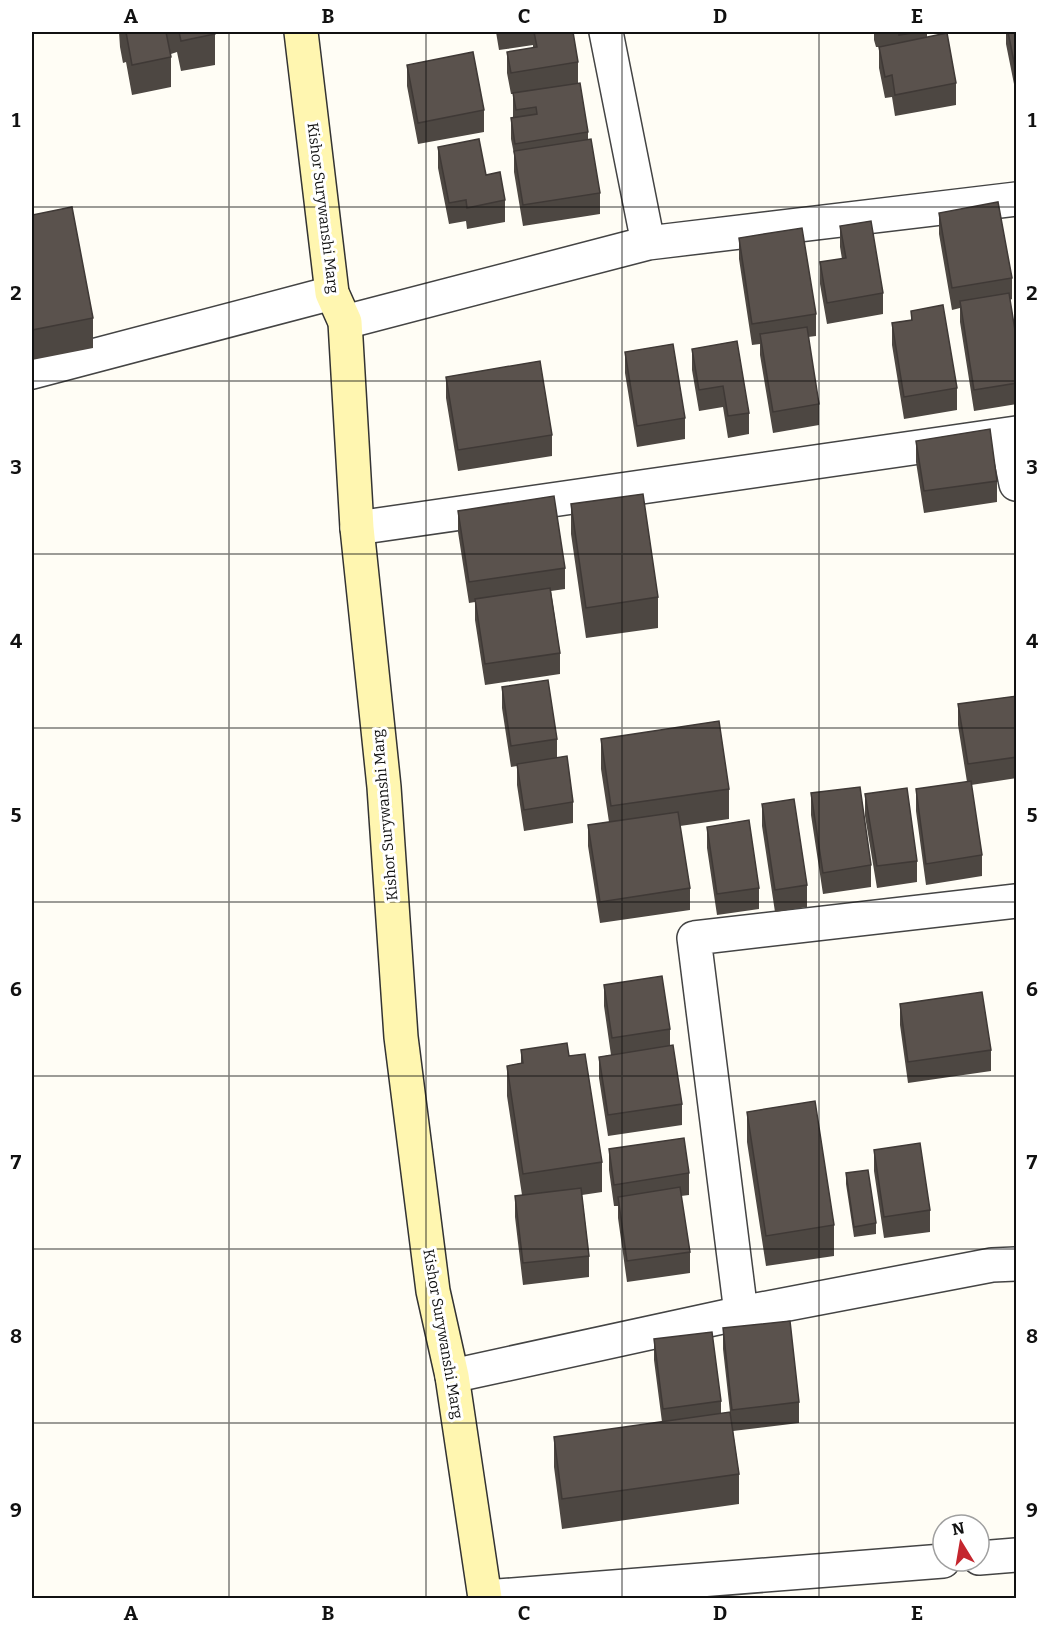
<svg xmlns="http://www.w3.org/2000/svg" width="1048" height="1630" font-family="Bitter,serif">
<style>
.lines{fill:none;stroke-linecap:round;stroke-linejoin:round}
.street-casing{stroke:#444;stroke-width:36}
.secondary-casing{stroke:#333;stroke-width:36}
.street{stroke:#fff;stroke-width:33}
.secondary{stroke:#fff6b0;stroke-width:33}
.wall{fill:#4d4742}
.building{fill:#5a524d;stroke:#3f3936;stroke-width:1.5}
.grid{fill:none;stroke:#111;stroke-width:1.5;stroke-opacity:0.55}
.labels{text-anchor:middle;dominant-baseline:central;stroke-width:6;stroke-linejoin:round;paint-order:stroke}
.street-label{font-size:15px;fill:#111;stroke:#fff}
.neatline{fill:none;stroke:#111;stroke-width:2}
.grid-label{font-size:20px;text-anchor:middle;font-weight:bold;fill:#111}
</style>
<rect width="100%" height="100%" fill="#fffdf5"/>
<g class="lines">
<defs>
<path id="street" d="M606,32L648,243
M345,322L648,243L1016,199
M32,372L332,293
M1006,435L1016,484
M357,528L1016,433
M741,1313L694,938L1016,901
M452,1376L741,1313L992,1265L1016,1264
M979,1558L1016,1555
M485,1597L943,1561"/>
<path id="secondary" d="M301,32L332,293L345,322L357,528L384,787L401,1037L433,1291L452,1376L485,1598"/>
</defs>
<use href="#street" class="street-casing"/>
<use href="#secondary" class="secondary-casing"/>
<use href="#street" class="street"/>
<use href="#secondary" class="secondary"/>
</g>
<path class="wall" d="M119,32H215V65L181,71L177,52L171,54V87L132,95L126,62L123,63L120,47Z
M496,32H573L578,62V83L588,132V139L600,193V214L523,226L514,172V154L511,139V118H513V94H511L507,73V52L533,48V45L499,50Z
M874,32H927V37L956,83V105L895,116L892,97L885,98L879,68V47H876L874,40Z
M1006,32H1017L1016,94L1006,44Z
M407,65L484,110V132L418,144L407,86Z
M438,147L486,175L505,200V222L467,229L466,221L449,224L438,168Z
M939,213L1012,278V299L1010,300L1017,343V404L974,411L960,322V308L952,310L939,234Z
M32,215L93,318V348L32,360Z
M840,226L883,293V314L827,324L820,284V262L842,259L840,247Z
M739,238L816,314V336L808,337L819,404V425L773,433L760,355V344L752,345L739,259Z
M911,311L957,388V410L904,419L892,345V323L911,320Z
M692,349L749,413V434L728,438L723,407L699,411L692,370Z
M625,352L685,418V439L637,447L625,373Z
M446,377L552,435V456L458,471L446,398Z
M916,441L997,481V502L924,513L916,462Z
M571,504L658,597V628L586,638L571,534Z
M458,511L565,568V589L551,591L560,653V674L485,685L475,620V602L469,603L458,532Z
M502,687L557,739V758L573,802V823L524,831L517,785V766L511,767L502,708Z
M1017,696V778L971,785L982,855V876L926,885L916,811V789L967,782L958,725V704Z
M601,739L729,789V819L680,826L690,888V910L600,923L588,846V825L609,822L601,769Z
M811,793L871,865V887L823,894L811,815Z
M865,794L917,861V882L877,888L865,816Z
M762,804L807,885V907L775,912L762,826Z
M707,827L759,888V909L717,915L707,848Z
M604,985L670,1029V1045L682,1104V1125L608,1136L599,1078V1057L611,1055L604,1006Z
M900,1004L991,1050V1071L908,1083L900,1025Z
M521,1050L569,1056L602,1162V1192L582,1195L589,1256V1277L523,1285L515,1217V1196L522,1195L507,1096V1066L521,1063Z
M747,1112L834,1225V1256L766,1266L747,1142Z
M609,1149L689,1173V1195L681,1196L690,1252V1273L627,1282L618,1218V1206H614L609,1170Z
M874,1150L930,1210V1232L884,1238L874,1171Z
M846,1173L876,1223V1234L854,1237L846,1184Z
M723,1328L799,1402V1423L733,1431L739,1474V1504L562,1529L554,1467V1437L662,1422L654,1360V1339L721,1401V1414L730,1412L723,1349Z"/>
<path class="building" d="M123,32H166L171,57L132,65L126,32L123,33Z
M179,32H215V34L181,41Z
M534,32H573L578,62L511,73L507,52L537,47Z
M899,32H918L899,35Z
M1008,32H1017V72H1016Z
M947,33L956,83L895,95L892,75L885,77L879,47Z
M473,52L484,110L418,123L407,65Z
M580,83L588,132L515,144L511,118L537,114L536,107L516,110L513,93Z
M479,139L486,175L500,172L505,200L467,208L466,200L449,203L438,147Z
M591,139L600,193L523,205L514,151Z
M998,202L1012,278L952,288L939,213Z
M72,207L93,318L32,330V215Z
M871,221L883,293L827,303L820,262L846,258L840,226Z
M802,228L816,314L752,324L739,238Z
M1009,293L1017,343V383L974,390L960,301Z
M943,305L957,388L904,397L892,323L912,320L911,311Z
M807,327L819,404L773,412L760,334Z
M737,341L749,413L728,416L723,386L699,390L692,349Z
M673,344L685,418L637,426L625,352Z
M540,361L552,435L458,450L446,377Z
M990,429L997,481L924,491L916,441Z
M643,494L658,597L586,608L571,504Z
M554,496L565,568L469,582L458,511Z
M550,588L560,653L485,664L475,599Z
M548,680L557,739L511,746L502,687Z
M1017,696V757L968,764L958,704Z
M719,721L729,789L611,806L601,739Z
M567,756L573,802L524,810L517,764Z
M971,781L982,855L926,864L916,789Z
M860,787L871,865L823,873L811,793Z
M907,788L917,861L877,866L865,794Z
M794,799L807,885L775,890L762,804Z
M678,812L690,888L600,902L588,825Z
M749,820L759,888L717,894L707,827Z
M662,976L670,1029L612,1038L604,985Z
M982,992L991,1050L908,1062L900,1004Z
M567,1043L569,1056L585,1054L602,1162L523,1174L507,1066L523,1063L521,1050Z
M673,1045L682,1104L608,1115L599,1057Z
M815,1101L834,1225L766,1236L747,1112Z
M684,1138L689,1173L614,1185L609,1149Z
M920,1143L930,1210L884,1217L874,1150Z
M868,1170L876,1223L854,1227L846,1173Z
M680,1187L690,1252L627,1261L618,1197Z
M581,1188L589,1256L523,1263L515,1196Z
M790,1321L799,1402L732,1410L723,1328Z
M712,1332L721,1401L663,1409L654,1339Z
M730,1412L739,1474L562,1499L554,1437Z"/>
<path class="grid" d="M229,32V1598M426,32V1598M622,32V1598M819,32V1598M32,207H1016M32,381H1016M32,554H1016M32,728H1016M32,902H1016M32,1076H1016M32,1249H1016M32,1423H1016"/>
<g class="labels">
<g class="street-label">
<text transform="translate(323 208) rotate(83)">Kishor Surywanshi Marg</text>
<text transform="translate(385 815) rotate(-95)">Kishor Surywanshi Marg</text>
<text transform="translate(443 1334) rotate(80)">Kishor Surywanshi Marg</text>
</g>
</g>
<rect width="1048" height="1630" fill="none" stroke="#ffffff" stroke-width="66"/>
<g transform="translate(961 1543) rotate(349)"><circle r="28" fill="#ffffff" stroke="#a0a0a0" stroke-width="1.5"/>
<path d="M0-4.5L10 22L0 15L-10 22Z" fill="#c4262e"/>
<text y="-9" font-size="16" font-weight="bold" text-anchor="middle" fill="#111111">N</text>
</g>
<rect x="33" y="33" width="982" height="1564" class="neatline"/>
<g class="grid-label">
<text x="131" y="23">A</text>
<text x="328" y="23">B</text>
<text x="524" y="23">C</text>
<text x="720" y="23">D</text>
<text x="917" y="23">E</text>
<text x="16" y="127">1</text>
<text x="1032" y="127">1</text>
<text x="16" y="300">2</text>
<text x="1032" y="300">2</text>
<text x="16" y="474">3</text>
<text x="1032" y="474">3</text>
<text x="16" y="648">4</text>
<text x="1032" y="648">4</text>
<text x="16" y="822">5</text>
<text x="1032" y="822">5</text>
<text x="16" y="996">6</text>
<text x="1032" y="996">6</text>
<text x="16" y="1169">7</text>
<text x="1032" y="1169">7</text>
<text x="16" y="1343">8</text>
<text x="1032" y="1343">8</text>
<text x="16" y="1517">9</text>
<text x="1032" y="1517">9</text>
<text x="131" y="1620">A</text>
<text x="328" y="1620">B</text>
<text x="524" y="1620">C</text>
<text x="720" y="1620">D</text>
<text x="917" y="1620">E</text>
</g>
</svg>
